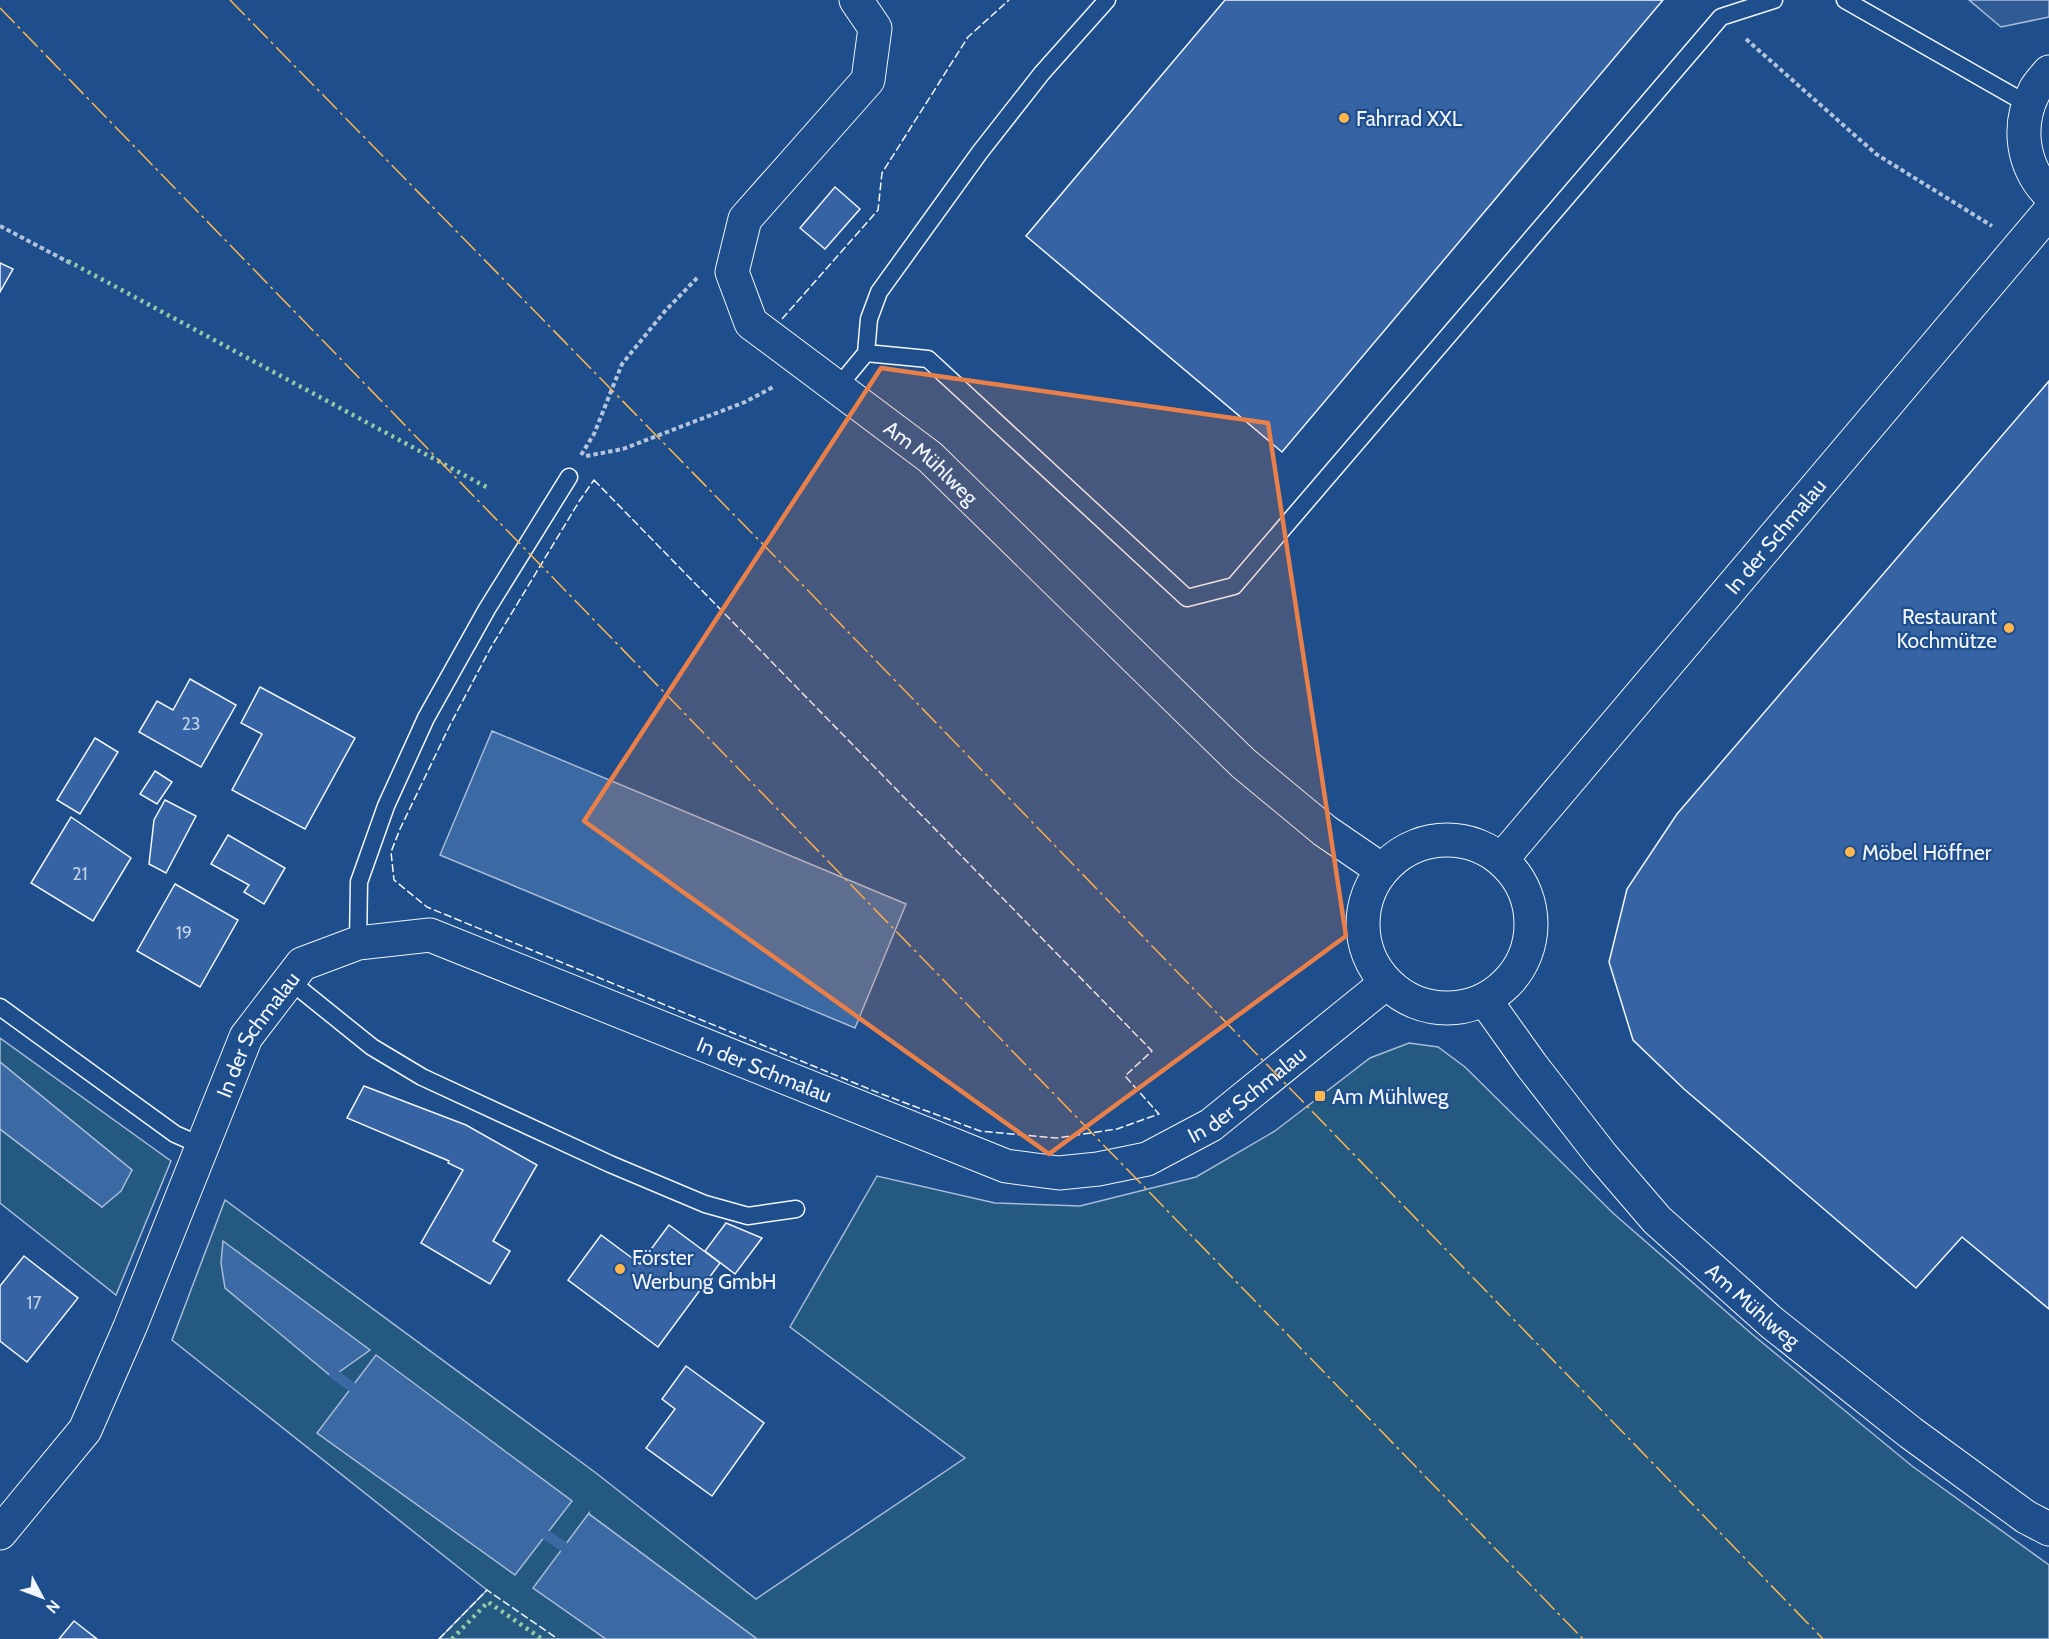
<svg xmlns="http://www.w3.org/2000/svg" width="2049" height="1639" font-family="Cabin,sans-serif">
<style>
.green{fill:#245a82;stroke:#a8bbd7;stroke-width:1.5}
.parking{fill:#305b95;stroke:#a8bbd7;stroke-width:1.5}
.water{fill:#3b69a3;stroke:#a8bbd7;stroke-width:1.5}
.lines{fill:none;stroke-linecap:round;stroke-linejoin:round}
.stream{stroke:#3b69a3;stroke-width:10}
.building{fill:#3563a3;stroke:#f2f6ff;stroke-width:1.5}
.lane-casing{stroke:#f2f6ff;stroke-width:19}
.street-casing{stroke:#f2f6ff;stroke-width:35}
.secondary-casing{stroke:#f2f6ff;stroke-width:35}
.path{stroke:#b3c4dc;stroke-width:4;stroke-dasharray:4.5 3;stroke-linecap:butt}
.lane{stroke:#1f4e8c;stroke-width:16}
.street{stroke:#1f4e8c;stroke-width:33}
.secondary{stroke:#1f4e8c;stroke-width:33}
.hedge{stroke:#97c8a6;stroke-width:4.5;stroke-dasharray:3 4.5;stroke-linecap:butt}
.fence{stroke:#f2f6ff;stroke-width:1.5;stroke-dasharray:8 3;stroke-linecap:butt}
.power{stroke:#ffb74d;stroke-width:1.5;stroke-dasharray:21 4.5 3 4.5;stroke-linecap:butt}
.marked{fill:#ea8049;fill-opacity:0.2;stroke:#ea8049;stroke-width:4.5;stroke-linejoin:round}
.poi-dot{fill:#ffb74d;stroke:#1f4e8c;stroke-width:2}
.labels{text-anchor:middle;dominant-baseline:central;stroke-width:4.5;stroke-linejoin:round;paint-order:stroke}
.number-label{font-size:18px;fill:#c3d1e8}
.poi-label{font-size:21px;fill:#f2f6ff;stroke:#1f4e8c;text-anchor:start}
.street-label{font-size:21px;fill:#f2f6ff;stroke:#1f4e8c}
</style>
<rect width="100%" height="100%" fill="#1f4e8c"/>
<path class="green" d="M0,1038L171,1161L116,1295L0,1203V1129L102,1207L132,1170L0,1062Z
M1409,1043L1438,1047L1465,1067L1614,1214L1753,1335L1912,1466L2049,1565V1639H757L589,1514L534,1588L606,1639H439L487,1590L172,1340L225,1200L596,1473L756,1599L965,1458L790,1327L877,1176L995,1203L1080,1206L1196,1177L1275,1131L1370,1058Z"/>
<path class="parking" d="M1969,0H2049V17L2001,27Z"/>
<path class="water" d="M492,731L906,904L855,1028L440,855Z
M0,1062L132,1170L121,1191L102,1207L0,1129Z
M223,1241L370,1350L332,1377L225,1288L221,1263Z
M376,1355L572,1501L515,1575L317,1433Z
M589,1513V1514L757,1639H606L533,1588Z"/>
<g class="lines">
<path class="stream" d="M334,1374L352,1387
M546,1535L564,1547"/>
</g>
<path class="building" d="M1225,0H1663L1282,452L1026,236Z
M835,187L860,209L825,249L800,228Z
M0,263L13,269L0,292Z
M2049,381V1309L1962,1237L1916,1288L1684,1089L1633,1040L1609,962L1627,889L1677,814Z
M190,679L236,705L201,767L139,732L157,701L173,710Z
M260,687L355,738L305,829L232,790L262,734L241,723Z
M95,738L118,752L80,814L57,800Z
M155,771L172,782L157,804L140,794Z
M165,800L196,816L166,873L149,864L154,820Z
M71,817L131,858L93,921L31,883Z
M228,835L285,868L264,904L244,892L249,885L211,864Z
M175,884L238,920L200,987L137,951Z
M364,1086L466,1125L537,1165L493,1241L510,1251L490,1284L421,1243L463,1170L448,1163L449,1161L347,1118Z
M726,1223L762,1238L735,1274L705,1251Z
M669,1225L720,1263L658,1347L568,1280L601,1235L640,1264Z
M24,1256L78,1298L27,1362L0,1341V1286Z
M686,1366L764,1423L712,1496L646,1448L675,1409L662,1399Z
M74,1621L97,1639H59Z"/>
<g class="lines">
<defs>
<path id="lane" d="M1845,0L2029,105
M866,353L869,319L879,292L980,152L1042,73L1107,0
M837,388L866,353L928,359L1187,598L1234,586L1721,17L1774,0
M358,943L359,882L386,806L426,718L487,609L569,477
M290,981L372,1047L422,1077L610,1164L705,1204L748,1216L796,1209
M0,1007L175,1134L202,1146"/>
<g id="street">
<path id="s1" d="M856,0L875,28L868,80L745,219L732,272L751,323L930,457L1243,763L1325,831L1382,870"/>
<path id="s2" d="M0,1533L85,1430L130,1327L246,1037L302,964L358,943L430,935L1006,1166L1059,1173L1098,1169L1147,1159L1211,1125L1386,983"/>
</g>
<g id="secondary">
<path d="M2049,72C2044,78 2038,84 2035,90C2016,125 2022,166 2049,194"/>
<circle cx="1447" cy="924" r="84"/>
<path id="s3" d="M1502,859L2049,212"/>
<path id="s4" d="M1485,1000L1532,1066L1602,1156L1657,1220L1771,1322L1911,1433L2026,1517L2049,1529"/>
</g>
</defs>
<use href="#lane" class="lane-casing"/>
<use href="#street" class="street-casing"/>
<use href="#secondary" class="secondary-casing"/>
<path class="path" d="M1746,39L1876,154L1992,226
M0,226L72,264
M581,455L594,434L622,364L665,311L697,278
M586,456L623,449L745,402L775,386"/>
<use href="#lane" class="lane"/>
<use href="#street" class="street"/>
<use href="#secondary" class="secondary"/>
<path class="hedge" d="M68,261L490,489
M452,1639L488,1602L542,1639"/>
<path class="fence" d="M782,319L878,210L882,173L968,37L1009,0
M594,480L1152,1051L1125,1076L1159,1114L1117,1129L1057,1138L980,1131L879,1093L427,907L394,880L391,852L400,829L450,725L490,649L580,500Z
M439,1639L487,1590L558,1639"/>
<path class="power" d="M230,0L791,573L1823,1639
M0,8L1583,1639"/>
</g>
<path class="marked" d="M881,368L1268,423L1346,936L1049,1154L584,821Z"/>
<g class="poi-dot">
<circle cx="1344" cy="118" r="6"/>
<circle cx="2009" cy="628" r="6"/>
<circle cx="1850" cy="852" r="6"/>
<rect x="1314" y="1090" width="12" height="12" rx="3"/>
<circle cx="620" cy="1269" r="6"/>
</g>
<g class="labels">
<g class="number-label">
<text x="191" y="724">23</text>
<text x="80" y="874">21</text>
<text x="184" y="933">19</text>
<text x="34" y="1303">17</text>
</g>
<g class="poi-label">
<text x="1356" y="118">Fahrrad XXL</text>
<text x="1997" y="616" text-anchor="end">Restaurant<tspan x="1997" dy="24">Kochmütze</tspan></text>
<text x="1862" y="852">Möbel Höffner</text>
<text x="1332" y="1096">Am Mühlweg</text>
<text x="632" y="1257">Förster<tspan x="632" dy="24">Werbung GmbH</tspan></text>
</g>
<g class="street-label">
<text stroke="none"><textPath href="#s1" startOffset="609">Am Mühlweg</textPath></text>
<text stroke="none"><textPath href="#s3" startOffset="423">In der Schmalau</textPath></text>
<text stroke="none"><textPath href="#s2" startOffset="566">In der Schmalau</textPath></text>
<text stroke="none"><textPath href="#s2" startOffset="1143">In der Schmalau</textPath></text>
<text stroke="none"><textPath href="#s2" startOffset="1665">In der Schmalau</textPath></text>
<text stroke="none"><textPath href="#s4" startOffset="408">Am Mühlweg</textPath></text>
</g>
</g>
<g transform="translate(42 1597) rotate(131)" stroke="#1f4e8c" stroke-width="4.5" paint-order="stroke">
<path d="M0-4.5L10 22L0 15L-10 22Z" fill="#f2f6ff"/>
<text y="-9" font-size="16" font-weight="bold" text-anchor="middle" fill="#f2f6ff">N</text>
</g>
</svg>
